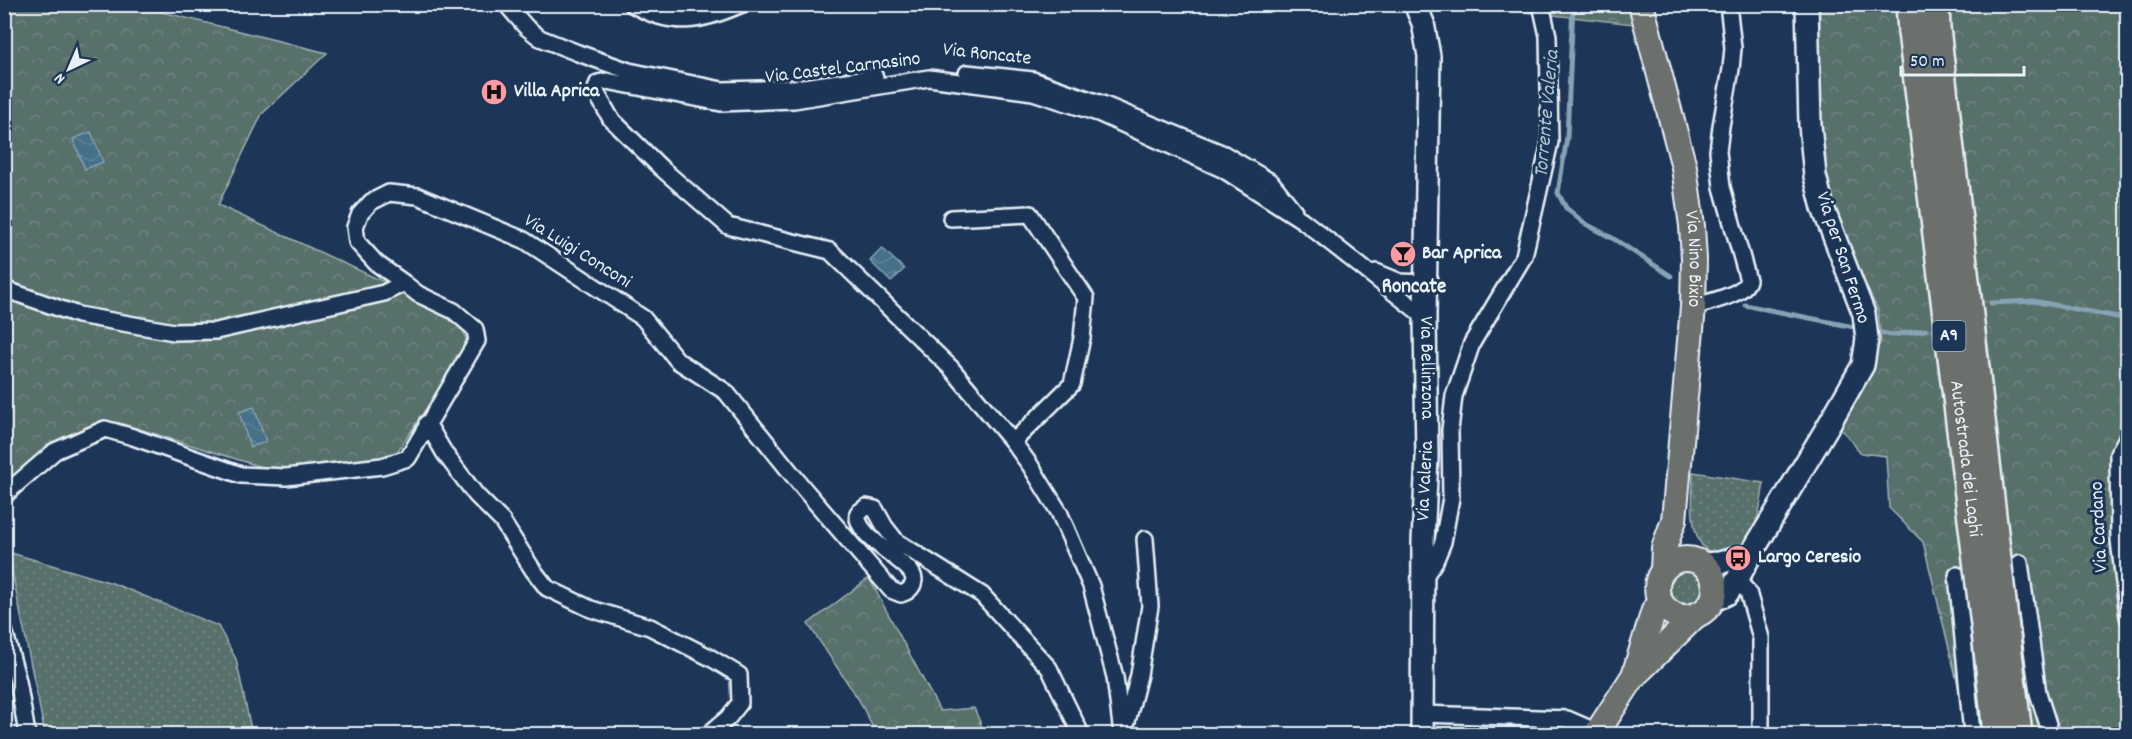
<svg xmlns="http://www.w3.org/2000/svg" width="2132" height="739" font-family="Dekko,sans-serif">
<style>
.grass{fill:url(#grass-dots);stroke:#a0b0b2;stroke-width:1.5}
.forest{fill:url(#forest-crowns);stroke:#a0b0b2;stroke-width:1.5}
.water{fill:url(#water-waves);stroke:#86a3b5;stroke-width:1.5}
.lines{fill:none;stroke-linecap:round;stroke-linejoin:round}
.stream{stroke:#86a3b5;stroke-width:5}
.street-casing{stroke:#e8f1f8;stroke-width:20}
.secondary-casing{stroke:#e8f1f8;stroke-width:26}
.primary-casing{stroke:#e8f1f8;stroke-width:28}
.highway-casing{stroke:#e8f1f8;stroke-width:32}
.street{stroke:#1d3557;stroke-width:15}
.secondary{stroke:#1d3557;stroke-width:21}
.primary{stroke:#6c706d;stroke-width:24}
.highway{stroke:#6c706d;stroke-width:27}
.highway-bridge-casing{stroke:#e8f1f8;stroke-width:32;stroke-linecap:butt}
.highway-bridge{stroke:#6c706d;stroke-width:27}
.labels{text-anchor:middle;dominant-baseline:central;stroke-width:6;stroke-linejoin:round;paint-order:stroke}
.shield{fill:#1d3557;stroke:#abb9c8;stroke-width:1.5}
.shield-label{font-size:18px;font-weight:bold;fill:#e8f1f8}
.street-label{font-size:20px;fill:#e8f1f8;stroke:#1d3557}
.poi-label{font-size:20px;font-weight:bold;fill:#e8f1f8;stroke:#1d3557;text-anchor:start}
.water-label{font-size:21px;font-style:italic;fill:#afc4d1;stroke:#1d3557}
.neighbourhood-label{font-size:21px;font-weight:bold;fill:#e8f1f8;stroke:#1d3557}
</style>
<defs>
<pattern id="grass-dots" width="8" height="8" patternUnits="userSpaceOnUse" patternTransform="scale(1.5)"><rect width="8" height="8" fill="#596f6b"/><path d="M2 2h.1M6 6h.1" fill="none" stroke="#718481" stroke-width="1.8" stroke-linecap="round"/></pattern>
<pattern id="forest-crowns" width="20" height="18" patternUnits="userSpaceOnUse" patternTransform="scale(1.5)"><rect width="20" height="18" fill="#596f6b"/><path d="M2 6a3 3 0 1 1 6 0M12 15a3 3 0 1 1 6 0" fill="none" stroke="#718481"/></pattern>
<pattern id="water-waves" width="16" height="10" patternUnits="userSpaceOnUse" patternTransform="scale(1.5)"><rect width="16" height="10" fill="#446f88"/><path d="M0 5q4-4 8 0t8 0" fill="none" stroke="#5f849a"/></pattern>
</defs>
<rect width="100%" height="100%" fill="#1d3557"/>
<filter id="ink" filterUnits="userSpaceOnUse"><feTurbulence type="fractalNoise" baseFrequency=".0167" numOctaves="2"/><feDisplacementMap in="SourceGraphic" scale="12" xChannelSelector="R" yChannelSelector="G"/><feConvolveMatrix kernelMatrix="1 2 1 2 8 2 1 2 1" color-interpolation-filters="sRGB"/></filter>
<g filter="url(#ink)">
<path class="grass" d="M1693,472L1764,483C1759,510 1758,550 1723,553C1713,554 1705,552 1700,542C1689,523 1693,493 1693,472Z
M8,552L112,583L218,626L236,659L252,734H45Z
M1669 588a17 17 0 1 1 34 0a17 17 0 1 1-34 0Z"/>
<path class="forest" d="M1472,4L1647,5L1651,26L1472,6Z
M5,5H134L327,53L262,114L218,205L460,317L468,347L395,455L281,473L117,422L45,468L5,509Z
M1812,5H2127V734H1970L1923,542L1889,508L1886,456L1861,453L1834,420L1857,392L1881,341L1878,310L1850,254L1817,166Z
M869,578L940,711L974,708L985,734H876L859,700L808,624Z"/>
<path class="water" d="M91,132L103,162L85,169L73,139Z
M882,248L904,269L891,282L870,261Z
M254,407L266,442L250,447L239,412Z"/>
<g class="lines">
<path class="stream" d="M1573,4L1567,137L1558,193L1566,208L1584,223L1614,239L1671,276
M1991,303L2033,301L2128,319
M1745,305L1859,328
M1872,331L1892,335L1926,330"/>
<defs>
<path id="street" d="M506,4L526,27L540,38L578,53L629,71L722,90L796,88L875,77
M632,4C673,28 701,22 742,4
M967,73L1033,80L1102,104L1224,154L1271,182L1294,211
M951,218L1030,214L1086,298L1082,338L1072,384L1013,442
M1376,272L1400,282L1425,283
M4,289L78,315L174,332L216,331L384,293L404,283
M1693,307C1707,302 1744,296 1748,280L1722,187L1718,151L1721,126L1731,69L1733,48L1728,4
M427,423L445,454L476,495L502,521L533,570L547,588L591,609L650,627L711,658L739,675L740,703L728,718L709,734
M2128,436L2118,454L2119,540L2128,617
M4,495L55,451L105,429L133,437L241,475L286,477L382,466L408,458L477,341L475,329L454,311L418,294L404,283L376,263L357,242L355,227L360,214L371,202L389,193L418,196L524,240L643,318L678,361L726,392L804,489L891,590L901,594C911,591 918,582 911,572C899,556 854,535 858,513L866,507L875,509L885,527L896,541L982,595L1049,668L1081,734
M2020,563L2038,693L2051,734
M1957,575L1972,734
M1423,579L1435,561L1443,542L1451,498L1450,430L1454,396L1472,343L1524,256L1550,142L1548,36L1541,4
M1737,580L1748,592L1761,638V734
M4,630L18,681L27,734
M1422,714L1567,719L1597,732
M1125,729L1139,675L1150,606L1145,539
M1122,734L1115,677L1091,586L1059,512L1030,465L1013,442L951,368L830,251L728,226L660,167L611,119L597,94L596,89L598,83L607,81L721,103L794,100L929,78L1033,92L1098,113L1224,170L1302,220L1425,317"/>
<g id="secondary">
<path id="s1" d="M1415,4L1423,23L1429,56L1425,317L1427,457L1423,542L1422,734"/>
<path d="M1702,564L1719,563L1751,554"/>
<path d="M1712,601L1727,594L1737,580L1751,554L1828,426L1863,365L1867,339L1864,314L1823,208L1815,176L1810,125L1807,4"/>
</g>
<g id="primary">
<path id="s2" d="M1641,4L1684,167L1692,226L1694,259L1693,307L1674,520L1664,548L1663,570"/>
<circle cx="1686" cy="588" r="29"/>
<path d="M1635,672L1654,610L1660,601"/>
<path d="M1596,734L1633,677L1696,615"/>
</g>
<path id="highway" d="M1910,4L1912,32
M1935,4L1936,28
M2006,637L2018,734
M1987,641L1997,734"/>
</defs>
<use href="#street" class="street-casing"/>
<use href="#secondary" class="secondary-casing"/>
<use href="#primary" class="primary-casing"/>
<use href="#highway" class="highway-casing"/>
<use href="#street" class="street"/>
<use href="#secondary" class="secondary"/>
<use href="#primary" class="primary"/>
<use href="#highway" class="highway"/>
<defs>
<g id="highway-bridge">
<path d="M1936,28L2006,637"/>
<path id="s3" d="M1912,32L1987,641"/>
</g>
</defs>
<use href="#highway-bridge" class="highway-bridge-casing"/>
<use href="#highway-bridge" class="highway-bridge"/>
</g>
</g>
<defs>
<symbol id="hospital-disc" viewBox="-11 -11 22 22"><circle r="9.5" fill="#ff9aa2" stroke="#1d3557"/><path d="M-5-5h3v3.5h4V-5h3V5h-3V1.5h-4V5h-3Z" fill="#111"/></symbol>
<symbol id="bar-disc" viewBox="-11 -11 22 22"><circle r="9.5" fill="#ff9aa2" stroke="#1d3557"/><path d="M-6-5H6L.8 .8V4.5H3.5V6h-7V4.5H-.8V.8Z" fill="#111"/></symbol>
<symbol id="bus-disc" viewBox="-11 -11 22 22"><circle r="9.5" fill="#ff9aa2" stroke="#1d3557"/><path d="M-5-6H5V4H4V6H2V4H-2V6H-4V4H-5ZM-3.5-4V0h7V-4ZM-3.5 1.2v1.5H-2V1.2ZM2 1.2v1.5H3.5V1.2Z" fill="#111"/></symbol>
</defs>
<g fill-rule="evenodd">
<use href="#hospital-disc" x="479" y="77" width="30" height="30"/>
<use href="#bar-disc" x="1388" y="239" width="30" height="30"/>
<use href="#bus-disc" x="1723" y="543" width="30" height="30"/>
</g>
<g class="labels">
<rect class="shield" x="1932.5" y="321" width="33" height="30" rx="4.5"/>
<g class="shield-label">
<text x="1949" y="336">A9</text>
</g>
<g class="street-label">
<text transform="translate(987 55) rotate(6)">Via Roncate</text>
<text transform="translate(843 69) rotate(-7)">Via Castel Carnasino</text>
<text transform="translate(577 252) rotate(32)">Via Luigi Conconi</text>
<text transform="translate(1842 258) rotate(72)">Via per San Fermo</text>
<text stroke="none"><textPath href="#s2" startOffset="261">Via Nino Bixio</textPath></text>
<text stroke="none"><textPath href="#s1" startOffset="366">Via Bellinzona</textPath></text>
<text stroke="none"><textPath href="#s3" startOffset="430">Autostrada dei Laghi</textPath></text>
<text transform="translate(1426 481) rotate(-87)">Via Valeria</text>
<text transform="translate(2100 527) rotate(-93)">Via Cardano</text>
</g>
<g class="poi-label">
<text x="514" y="92">Villa Aprica</text>
<text x="1422" y="254">Bar Aprica</text>
<text x="1758" y="558">Largo Ceresio</text>
</g>
<g class="water-label">
<text transform="translate(1548 114) rotate(-85)">Torrente Valeria</text>
</g>
<g class="neighbourhood-label">
<text x="1414" y="288">Roncate</text>
</g>
</g>
<rect width="2132" height="739" fill="none" stroke="#1d3557" stroke-width="24"/>
<rect x="12" y="12" width="2108" height="715" fill="none" stroke="#e8f1f8" stroke-width="2" filter="url(#ink)"/>
<g transform="translate(69 69) rotate(224)" stroke="#1d3557" stroke-width="4.5" paint-order="stroke">
<path d="M0-4.5L10 22L0 15L-10 22Z" fill="#e8f1f8"/>
<text y="-9" font-size="16" font-weight="bold" text-anchor="middle" fill="#e8f1f8">N</text>
</g>
<path d="M1901 66v9h123v-9" fill="none" stroke="#e8f1f8" stroke-width="3"/>
<text x="1910" y="66" font-size="18" fill="#e8f1f8" stroke="#1d3557" stroke-width="4.5" paint-order="stroke">50 m</text>
</svg>
